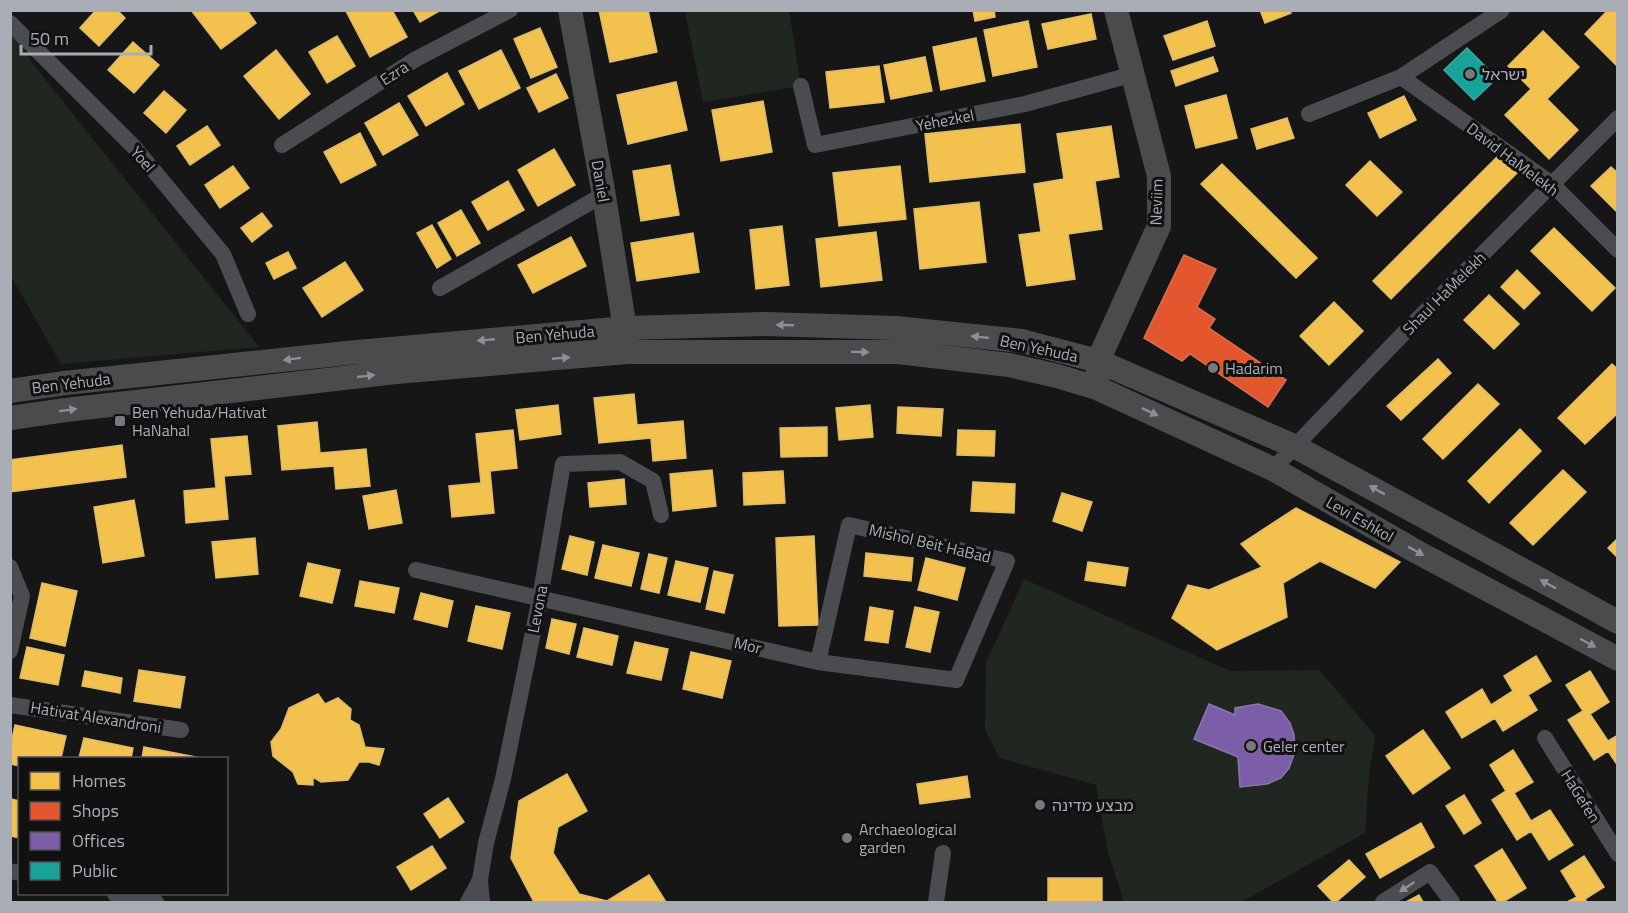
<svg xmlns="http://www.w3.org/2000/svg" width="1628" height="913" font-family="'Titillium Web','Noto Sans Hebrew',sans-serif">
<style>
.green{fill:#202721}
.homes{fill:#f2c14e;stroke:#dcbb6d;stroke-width:1.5}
.shops{fill:#e4572e;stroke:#d27157;stroke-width:1.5}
.offices{fill:#7b5ea7;stroke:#8976ac;stroke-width:1.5}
.public{fill:#17a398;stroke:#43a6a1;stroke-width:1.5}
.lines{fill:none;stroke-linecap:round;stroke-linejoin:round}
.street{stroke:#4b4c4f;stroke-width:16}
.secondary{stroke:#4a4b4d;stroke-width:24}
.oneway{fill:#8c9096}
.oneway2{fill:#8d9197}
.poi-dot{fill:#76797e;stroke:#111112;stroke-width:2}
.labels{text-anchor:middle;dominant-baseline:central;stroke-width:6;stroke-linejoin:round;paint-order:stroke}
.street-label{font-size:16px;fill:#a9aeb6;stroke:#111112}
.poi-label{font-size:16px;fill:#a9aeb6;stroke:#111112;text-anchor:start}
</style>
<rect width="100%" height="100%" fill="#161617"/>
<path class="green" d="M685,11H789L801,86L703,102Z
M10,24L30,60L259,347L61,364L11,276Z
M1024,579L1230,671L1319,670L1375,735L1369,776L1365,833L1241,902H1124L1108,853L1096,785L1000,758L985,730L986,663Z"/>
<path class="homes" d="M96,10H117L125,18L99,46L80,28Z
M191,10H247L256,23L221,49Z
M348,10H392L407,37L370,57L346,11Z
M413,10H441L420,22Z
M599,10H648L657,52L610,62Z
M973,10H994L995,17L975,21Z
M1260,10H1290L1291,13L1265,23Z
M1608,10H1618V67L1585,34Z
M1091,14L1096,39L1048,49L1042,24Z
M1028,21L1037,67L993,76L984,30Z
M1207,21L1215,46L1173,60L1164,36Z
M540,28L557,67L531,78L514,39Z
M1543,31L1579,67L1547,99L1578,130L1549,159L1505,115L1531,89L1508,66Z
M337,36L355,66L327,83L309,52Z
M976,38L985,81L941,90L933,47Z
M133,42L159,65L134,93L108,70Z
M276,50L310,94L279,119L244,76Z
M501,50L520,88L479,109L459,71Z
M925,57L932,91L891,99L884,65Z
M1213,57L1218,71L1176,86L1171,71Z
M879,66L884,102L830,108L826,72Z
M447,73L464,104L426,126L408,96Z
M556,74L568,98L539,112L527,88Z
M676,82L687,130L628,144L617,95Z
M164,91L186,110L166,133L144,113Z
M1226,95L1237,138L1196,148L1185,106Z
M1404,96L1416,120L1380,138L1368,113Z
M763,101L772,152L721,161L712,110Z
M399,103L418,135L383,155L365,123Z
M1287,118L1294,138L1257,149L1251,129Z
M1020,124L1025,172L930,182L925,134Z
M207,126L220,145L190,165L177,146Z
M1111,126L1119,177L1095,181L1102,229L1068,234L1075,279L1027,286L1019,235L1041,232L1034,184L1064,179L1057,134Z
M360,133L376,165L341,183L324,152Z
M554,149L575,185L538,206L518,170Z
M1500,154L1518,172L1391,299L1373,281Z
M1370,161L1402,192L1377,216L1346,185Z
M1222,164L1317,258L1296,278L1201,184Z
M670,165L679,215L641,221L633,171Z
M233,166L249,188L220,208L205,185Z
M900,166L906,219L839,226L833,173Z
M1611,167L1618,173V213L1591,186Z
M508,181L524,210L488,230L472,202Z
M979,202L986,262L920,269L914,209Z
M461,210L480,243L457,256L438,223Z
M262,213L272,226L252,242L241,228Z
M432,225L451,259L437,268L417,233Z
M782,226L789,285L756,289L750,230Z
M1554,228L1615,288L1592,311L1531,251Z
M876,232L882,280L821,287L816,239Z
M693,233L699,272L637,281L631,243Z
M571,237L586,266L533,293L518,265Z
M288,252L296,268L274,279L266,263Z
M345,262L363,290L322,317L303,288Z
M1517,270L1540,293L1524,309L1501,287Z
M1489,295L1519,324L1494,349L1464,320Z
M1334,302L1363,331L1329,365L1300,336Z
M1438,359L1451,373L1401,420L1387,406Z
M1612,364L1618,369V413L1585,444L1558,418Z
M1478,384L1499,404L1443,459L1423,439Z
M634,394L637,425L683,421L686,458L653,461L651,438L599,443L594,398Z
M558,405L561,434L520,440L516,410Z
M870,405L873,437L839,440L836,408Z
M898,407L943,409L941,436L897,433Z
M317,422L320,453L366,449L370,486L336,489L334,466L282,470L278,426Z
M827,427V456L781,457L780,428Z
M1520,429L1541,451L1489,503L1468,481Z
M513,430L517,468L490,471L494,513L452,517L449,486L481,483L476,434Z
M958,430L995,431L994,456L957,455Z
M247,436L251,474L224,476L228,519L186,523L184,491L216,488L211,439Z
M122,445L126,477L10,492V460Z
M712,470L716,506L673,511L670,474Z
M1563,470L1586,492L1533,545L1510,523Z
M783,471L785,503L744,505L743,473Z
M624,479L626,504L590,507L588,483Z
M973,482L1015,484L1014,513L971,511Z
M396,490L402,523L369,529L363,496Z
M1062,493L1092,502L1082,531L1053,521Z
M134,500L144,556L103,563L94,507Z
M1296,508L1400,562L1375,588L1320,561L1283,583L1287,617L1217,650L1172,618L1188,585L1209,590L1262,567L1241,544Z
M570,536L594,542L587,575L562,569Z
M814,536L818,625L779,626L776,538Z
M255,538L258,574L216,578L212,542Z
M1618,538V558L1608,548Z
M603,545L639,553L631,586L595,578Z
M866,553L913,558L911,581L864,576Z
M649,554L667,558L659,593L641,589Z
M926,558L965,568L957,600L918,590Z
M676,561L708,568L700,602L668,595Z
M1088,562L1128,568L1125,586L1085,580Z
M308,563L340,570L332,603L300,596Z
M714,571L733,575L724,613L706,609Z
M360,581L399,588L394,613L355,606Z
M42,583L77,591L65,646L30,638Z
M421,593L453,601L447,627L414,619Z
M476,606L510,613L502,649L468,641Z
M870,607L893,611L888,643L865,640Z
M915,607L939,612L930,652L906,647Z
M552,619L576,624L569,654L546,648Z
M584,628L618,636L612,665L577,657Z
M635,642L668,649L661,680L627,673Z
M27,647L64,655L58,685L20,678Z
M691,652L731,661L722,698L683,689Z
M1536,656L1551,681L1528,695L1537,710L1503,731L1495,718L1462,738L1446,712L1482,689L1491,705L1513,691L1504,676Z
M139,670L185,677L180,708L134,701Z
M85,671L122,678L120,693L82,686Z
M1590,671L1609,702L1590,714L1608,741L1618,735V766L1608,751L1594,760L1568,720L1583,711L1566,685Z
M318,694L325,704L338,698L351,709L350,720L359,725L365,747L384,749L379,765L369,762H359L348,780L321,782L313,777V785L298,784L293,772L273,756L271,742L281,729L289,708Z
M15,725L66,736L61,758H20V766L10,764V748Z
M1423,730L1450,768L1413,794L1386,756Z
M84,738L133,748L131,758H79Z
M144,747L201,758H142Z
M1513,750L1533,782L1514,793L1531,821L1550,810L1573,845L1549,860L1531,831L1517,840L1492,800L1506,791L1490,765Z
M567,774L587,811L558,827L553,853L579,894L607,901L649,875L666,902H534L511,858L519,801Z
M967,776L970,797L920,804L917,784Z
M1464,795L1481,823L1464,834L1446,806Z
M448,798L464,822L440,838L424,814Z
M11,799L20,801V838L10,836Z
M1421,823L1434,847L1380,878L1366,854Z
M432,846L446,868L411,890L397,867Z
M1502,849L1526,888L1503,902H1498L1475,866Z
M1584,856L1604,887L1585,899L1587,902H1567L1577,897L1561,871Z
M1349,860L1365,877L1336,902H1333L1318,886Z
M1048,878H1102V902H1048Z
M1419,895L1423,902H1406Z"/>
<path class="shops" d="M1184,255L1216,269L1197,307L1215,319L1209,328L1286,380L1268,407L1190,354L1182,361L1144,338Z"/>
<path class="offices" d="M1209,704L1235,715V708L1258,704L1281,711L1290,723L1294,735L1295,752L1289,768L1281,778L1267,784L1240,787L1238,757L1194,739Z"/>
<path class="public" d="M1467,48L1497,78L1474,100L1444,70Z"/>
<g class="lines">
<path class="street" d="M10,23L135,148L223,254L248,314
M1401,77L1552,184L1618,250
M801,86L815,145L1025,104L1134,74
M1309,114L1401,77L1502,10
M282,145L416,59L510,10
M440,288L603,195
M1273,469L1402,335L1618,118
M10,567L22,596L10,651
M416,570L818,662L956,680L1007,561L849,525L818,662
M10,705L181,730
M1545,738L1618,854
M10,871L20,873
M115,894L156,902
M468,902L480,880
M482,902L480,880L486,843L503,779L540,598L563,464L620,462L653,481L661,515
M936,902L943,853
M1383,902L1430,872L1452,902"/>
<path class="secondary" d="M570,10L603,190L627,342
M1098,376V361L1159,226V176L1116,10
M10,391L65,383L347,353L626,328L765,324L896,328L1022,341L1098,361L1294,446L1618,622
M10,418L66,410L396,372L627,352H898L1009,365L1057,376L1097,388L1273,469L1417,552L1618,659"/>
</g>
<defs><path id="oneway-solid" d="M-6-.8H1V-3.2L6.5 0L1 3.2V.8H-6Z" transform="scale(1.5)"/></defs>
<g class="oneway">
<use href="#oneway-solid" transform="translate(785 325) rotate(-178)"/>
<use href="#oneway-solid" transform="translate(980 337) rotate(-174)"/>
<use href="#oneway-solid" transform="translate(486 340) rotate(175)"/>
<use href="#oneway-solid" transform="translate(860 352) rotate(1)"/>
<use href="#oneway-solid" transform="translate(561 358) rotate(-5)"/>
<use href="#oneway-solid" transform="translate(292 359) rotate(173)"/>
<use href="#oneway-solid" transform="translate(366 376) rotate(-6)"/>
<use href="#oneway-solid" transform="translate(68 410) rotate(-7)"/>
<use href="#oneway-solid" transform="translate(1150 412) rotate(25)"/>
<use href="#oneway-solid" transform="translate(1377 490) rotate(-151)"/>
<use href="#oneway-solid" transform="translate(1416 551) rotate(29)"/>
<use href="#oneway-solid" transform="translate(1548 584) rotate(-151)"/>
<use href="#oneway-solid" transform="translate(1588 643) rotate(28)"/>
</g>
<use class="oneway2" href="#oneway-solid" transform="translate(1407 887) rotate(147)"/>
<g class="poi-dot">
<circle cx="1470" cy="74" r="6"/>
<circle cx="1213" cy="368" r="6"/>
<rect x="114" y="415" width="12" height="12" rx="3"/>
<circle cx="1251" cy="746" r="6"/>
<circle cx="1040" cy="805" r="6"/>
<circle cx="847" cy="838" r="6"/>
</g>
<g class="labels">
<g class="street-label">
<text transform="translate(394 73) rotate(-33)">Ezra</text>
<text transform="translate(945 120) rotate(-11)">Yehezkel</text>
<text transform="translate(143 159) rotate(49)">Yoel</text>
<text transform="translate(1513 159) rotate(37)">David HaMelekh</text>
<text transform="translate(601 181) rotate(80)">Daniel</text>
<text transform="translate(1156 202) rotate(-88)">Neviim</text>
<text transform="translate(1444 293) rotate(-45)">Shaul HaMelekh</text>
<text transform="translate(555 334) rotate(-5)">Ben Yehuda</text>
<text transform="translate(1039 348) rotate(12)">Ben Yehuda</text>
<text transform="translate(71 383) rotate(-7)">Ben Yehuda</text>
<text transform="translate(1360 519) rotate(30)">Levi Eshkol</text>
<text transform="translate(930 543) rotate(13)">Mishol Beit HaBad</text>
<text transform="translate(537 609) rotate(-79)">Levona</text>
<text transform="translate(748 645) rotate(13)">Mor</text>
<text transform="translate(96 717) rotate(9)">Hativat Alexandroni</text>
<text transform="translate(1581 796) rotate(58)">HaGefen</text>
</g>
<g class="poi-label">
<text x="1482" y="74">ישראל</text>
<text x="1225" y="368">Hadarim</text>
<text x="132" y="412">Ben Yehuda/Hativat<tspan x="132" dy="18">HaNahal</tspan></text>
<text x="1263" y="746">Geler center</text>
<text x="1052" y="805">מבצע מדינה</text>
<text x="859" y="829">Archaeological<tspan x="859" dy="18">garden</tspan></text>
</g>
</g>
<rect width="1628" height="913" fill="none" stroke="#a9aeb6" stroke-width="24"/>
<rect x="18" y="757" width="210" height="138" fill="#111112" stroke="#4e5054" stroke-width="1.5"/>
<rect x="30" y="772" width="30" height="18" fill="#f2c14e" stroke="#4e5054" stroke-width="1.5"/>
<text x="72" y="787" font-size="18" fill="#a9aeb6">Homes</text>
<rect x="30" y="802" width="30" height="18" fill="#e4572e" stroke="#4e5054" stroke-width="1.5"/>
<text x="72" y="817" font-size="18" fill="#a9aeb6">Shops</text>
<rect x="30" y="832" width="30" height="18" fill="#7b5ea7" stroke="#4e5054" stroke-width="1.5"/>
<text x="72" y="847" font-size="18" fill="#a9aeb6">Offices</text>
<rect x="30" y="862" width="30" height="18" fill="#17a398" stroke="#4e5054" stroke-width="1.5"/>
<text x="72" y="877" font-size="18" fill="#a9aeb6">Public</text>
<path d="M21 45v9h130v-9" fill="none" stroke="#a9aeb6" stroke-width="3"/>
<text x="30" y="45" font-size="18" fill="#a9aeb6" stroke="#111112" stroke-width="4.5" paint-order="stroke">50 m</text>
</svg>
